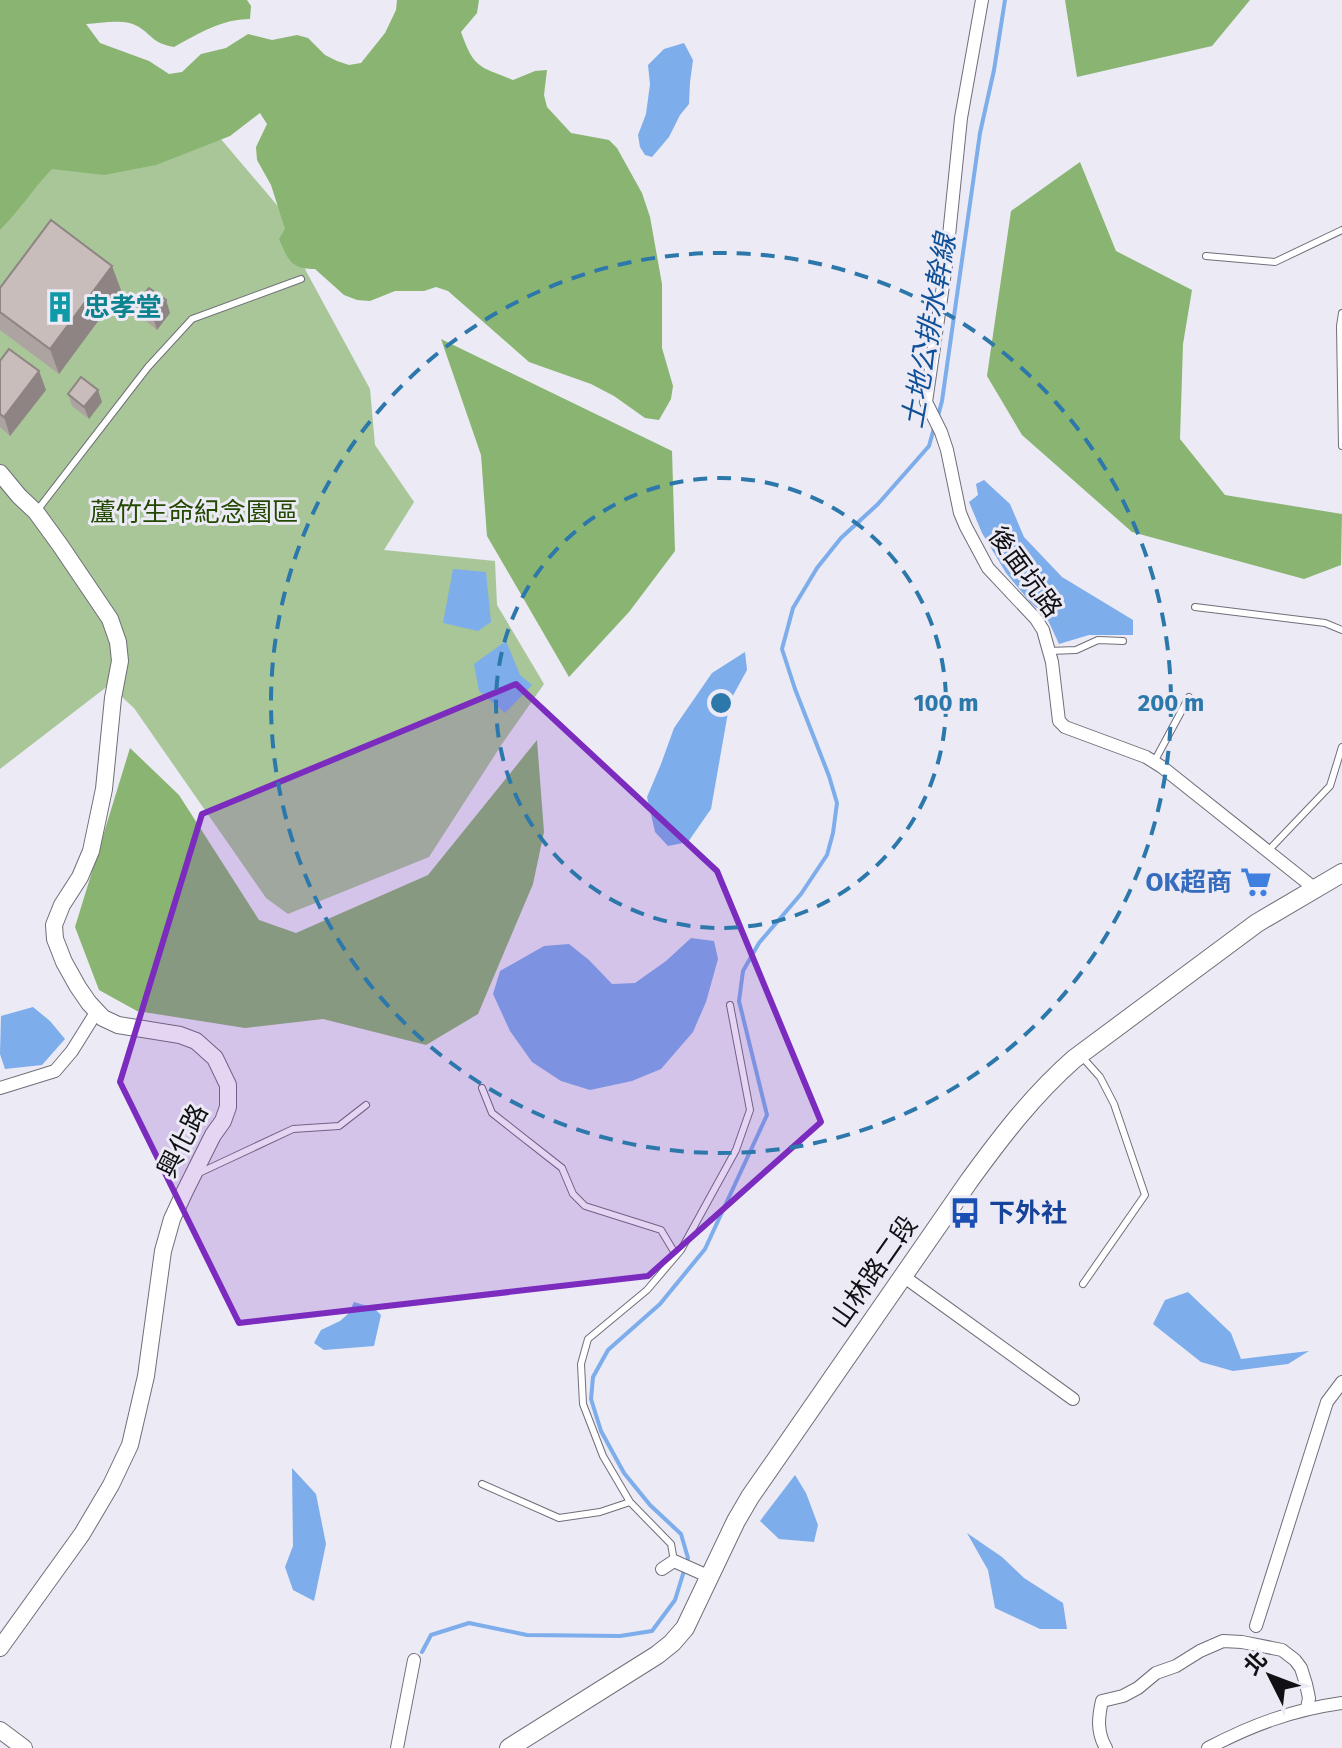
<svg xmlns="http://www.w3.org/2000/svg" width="1342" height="1748" font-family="'Fira Sans','Noto Sans TC',sans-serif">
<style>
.green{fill:#a8c698}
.forest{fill:#8ab471}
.water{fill:#7dadeb}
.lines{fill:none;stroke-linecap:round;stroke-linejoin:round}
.stream{stroke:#7dadeb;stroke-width:4}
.service-casing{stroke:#706f79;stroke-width:8}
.minor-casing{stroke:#706f79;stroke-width:14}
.tertiary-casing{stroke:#706f79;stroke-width:18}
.secondary-casing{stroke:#706f79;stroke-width:20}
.service{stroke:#fff;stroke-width:6}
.minor{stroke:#fff;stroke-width:12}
.tertiary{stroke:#fff;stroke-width:16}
.secondary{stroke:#fff;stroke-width:18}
.wall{fill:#ada3a1}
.shaded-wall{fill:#8d8483}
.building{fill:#c9bdbb;stroke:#8d8483;stroke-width:2}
.marked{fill:#7b2cbf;fill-opacity:0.2;stroke:#7b2cbf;stroke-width:6;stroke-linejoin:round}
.ring{fill:none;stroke:#2d78ab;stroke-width:4;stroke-dasharray:14 10}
.labels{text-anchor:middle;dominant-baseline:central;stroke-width:6;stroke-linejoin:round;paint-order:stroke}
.culture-label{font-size:26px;font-weight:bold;fill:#0d838f;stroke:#ebeaf5;text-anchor:start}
.park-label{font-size:26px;fill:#234900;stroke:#ebeaf5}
.street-label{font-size:26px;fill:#111014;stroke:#ebeaf5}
.shop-label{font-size:26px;font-weight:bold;fill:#366cbe;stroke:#ebeaf5;text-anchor:end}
.transit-label{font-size:26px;font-weight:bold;fill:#164399;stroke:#ebeaf5;text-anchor:start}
.water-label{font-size:28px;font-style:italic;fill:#0f5098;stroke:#ebeaf5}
.centre{fill:#2d78ab;stroke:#ebeaf5;stroke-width:4}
.ring-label{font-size:24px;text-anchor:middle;font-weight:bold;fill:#2d78ab;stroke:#ebeaf5;stroke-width:6;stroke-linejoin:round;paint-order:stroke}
</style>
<rect width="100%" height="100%" fill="#ebeaf5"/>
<path class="green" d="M220,138L282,211L306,271L370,389L375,445L414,502L384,550L495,561L497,605L544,684L502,744L429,857L288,914L266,898L134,708L109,685L0,769V166Z"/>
<path class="forest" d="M0,0H247L251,6L250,19C221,19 198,34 174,47C153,43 155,38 139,27C125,18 102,23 86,24L100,43L149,61L169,74L182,72L201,54L226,48L248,34L272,40L297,35L308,38L325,55L337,61L349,65L361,63L385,33L396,10L397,0H479L477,13L461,32C474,69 479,66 513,80L535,71L547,70L544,95L547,107L571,133L609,140L617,148L642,193L650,217L662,284V348L673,386L671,399L659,420L645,418L614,396L591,384L529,362L448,291L436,287L424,291H395L370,301L357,300L344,295L315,269C290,269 288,259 279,239L285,229L271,185L257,160L256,147L267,124L260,113L230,136L156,165L104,175L52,169C33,189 19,211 0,230Z
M1065,0H1250L1212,46L1077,77Z
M1080,162L1116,251L1192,290L1183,344L1180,439L1225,495L1342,514L1341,565L1304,579L1132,532L1022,435L987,376L1011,211Z
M441,339L672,451L675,551L629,612L569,677L487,536L481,455Z
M537,740L544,832L533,884L478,1014L426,1045L323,1019L245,1028L137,1011L99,990L75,927L130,748L179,795L259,920L296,933L428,875Z"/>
<path class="water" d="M684,43L693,60L690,82L689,104L680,115L669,137L652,157L645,155L640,147L638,135L646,114L650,84L648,65L664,49Z
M984,480L1010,504L1024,537L1062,577L1133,620V635H1089L1059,644L1046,616L1030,602L1006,573L982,533L969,502L978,495L976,484Z
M453,569L486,572L491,622L478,631L443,623Z
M506,641L520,675L532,685L505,713L479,691L474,664Z
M745,652L747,670L730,701L711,809L688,842L668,846L655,832L647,797L661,764L674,728L712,673Z
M691,938L714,941L718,959L706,1002L693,1032L661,1069L632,1081L590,1090L561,1081L532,1062L510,1031L493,994L500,971L544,946L569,944L589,960L612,984L635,983L666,961Z
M33,1007L50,1021L65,1039L42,1065L5,1069L0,1054L1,1016Z
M1188,1292L1231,1333L1241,1359L1309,1351L1288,1364L1233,1371L1201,1362L1153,1324L1165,1300Z
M354,1302L374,1308L381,1315L374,1346L324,1350L314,1343L321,1330L340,1321L348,1314Z
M292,1468L316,1494L326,1544L314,1601L293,1590L285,1567L293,1546Z
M795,1475L806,1493L818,1525L814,1542L779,1539L760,1521Z
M967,1533L1002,1557L1024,1578L1063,1603L1067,1629H1040L995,1608L988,1570Z"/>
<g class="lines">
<path class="stream" d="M938,416L942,401L980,133L994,70L1005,0
M422,1652L431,1635L469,1623L527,1635L620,1636L652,1631L675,1600L688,1558L681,1534L650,1505L624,1473L601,1431L591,1399L593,1377L608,1350L660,1304L705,1249L767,1115L739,1001L743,971L759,943L801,894L827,855L833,833L837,803L829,776L795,689L782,649L793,608L817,568L841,538L878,504L929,446L934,428"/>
<defs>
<path id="service" d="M1206,256L1275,262L1342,230
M1342,313L1340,326L1342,446
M36,512L148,367L192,319L301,279
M1195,607L1325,623L1342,630
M1049,651L1076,650L1098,640L1123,641
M1154,762L1189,697
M1268,851L1330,786L1342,747
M482,1088L492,1113L562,1168L573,1194L585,1206L661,1230L676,1255
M199,1173L293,1129L339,1126L366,1105
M1083,1284L1145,1195L1114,1104L1100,1077L1083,1058
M482,1484L559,1518L600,1512L630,1502
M674,1561L671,1544L630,1502L603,1456L583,1404L581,1364L588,1339L647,1290L681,1250L736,1150L750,1110L730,1005"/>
<path id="minor" d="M982,0L961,118L946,265L926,402L941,432L947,450L960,513L966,527L988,568L1036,619L1043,630L1052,662L1059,721L1065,727L1146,757L1162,767L1314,888
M0,1088L55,1071L72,1051L97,1011
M903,1276L1073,1399
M662,1569L674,1561L710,1577
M1256,1626L1327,1402L1342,1382
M397,1748L414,1660
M1106,1748C1097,1733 1098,1718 1102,1701L1123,1696L1138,1688L1156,1673L1176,1666L1200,1651L1223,1641L1242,1642L1282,1650L1295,1660L1301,1668L1306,1684L1309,1698L1307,1708
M1208,1748C1252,1725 1292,1710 1342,1703"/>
<path id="tertiary" d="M0,473L19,496L36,512L60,545L110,619L118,642L120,661L113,698L104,789L91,851L80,877L62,905L54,925L55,939L64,962L78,987L89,1003L103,1018L118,1025L180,1035L196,1041L215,1058L228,1085V1107L223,1121L213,1135L185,1191L172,1219L163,1251L146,1376L130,1445L111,1485L82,1534L0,1648
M0,1730L24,1748"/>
<path id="secondary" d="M509,1748L657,1655L672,1643L685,1628L736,1521L750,1497L969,1181C1001,1137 1033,1095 1074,1059L1257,923L1342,873"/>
</defs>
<use href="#service" class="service-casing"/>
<use href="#minor" class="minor-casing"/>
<use href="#tertiary" class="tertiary-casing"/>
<use href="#secondary" class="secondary-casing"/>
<use href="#service" class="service"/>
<use href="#minor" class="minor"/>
<use href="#tertiary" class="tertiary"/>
<use href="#secondary" class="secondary"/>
</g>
<path class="wall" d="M0,288L121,290L59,374L0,330Z
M166,300L170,313L157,330L141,317L136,304Z
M0,361L39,371L46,390L10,436L0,427Z
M68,394L102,402L89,419L72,406Z"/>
<path class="shaded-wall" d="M112,266L121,290L59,374L50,349Z
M166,300L170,313L157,330L153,317Z
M39,371L46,390L10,436L4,417Z
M98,390L102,402L89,419L84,407Z"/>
<path class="building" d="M51,220L112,266L50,349L0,312V288Z
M149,288L166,300L153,317L136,304Z
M9,349L39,371L4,417L0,414V361Z
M81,377L98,390L84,407L68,394Z"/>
<path class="marked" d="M516,684L717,871L821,1122L648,1276L239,1323L120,1082L202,814Z"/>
<g class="ring">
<circle cx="721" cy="703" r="225"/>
<circle cx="721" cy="703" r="450"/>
</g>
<defs>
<symbol id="building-bare" viewBox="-9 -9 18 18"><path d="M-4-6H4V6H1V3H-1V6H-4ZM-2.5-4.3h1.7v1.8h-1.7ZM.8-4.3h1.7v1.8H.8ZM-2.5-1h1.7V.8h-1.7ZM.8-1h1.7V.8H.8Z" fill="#0f9aa8" stroke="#ebeaf5" stroke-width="2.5" paint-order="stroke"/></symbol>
<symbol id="supermarket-bare" viewBox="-9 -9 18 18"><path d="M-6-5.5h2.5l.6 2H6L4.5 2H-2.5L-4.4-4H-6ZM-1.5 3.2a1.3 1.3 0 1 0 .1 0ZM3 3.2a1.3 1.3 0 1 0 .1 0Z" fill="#3f7fe0" stroke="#ebeaf5" stroke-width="2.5" paint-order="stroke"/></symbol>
<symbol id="bus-bare" viewBox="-9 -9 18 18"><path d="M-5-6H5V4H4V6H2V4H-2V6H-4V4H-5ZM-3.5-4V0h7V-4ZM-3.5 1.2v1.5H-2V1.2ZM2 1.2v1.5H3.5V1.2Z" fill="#1a4fb4" stroke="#ebeaf5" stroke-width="2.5" paint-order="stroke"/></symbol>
</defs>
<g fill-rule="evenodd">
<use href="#building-bare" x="38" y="285" width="44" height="44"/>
<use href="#supermarket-bare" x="1234" y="860" width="44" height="44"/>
<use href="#bus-bare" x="943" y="1191" width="44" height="44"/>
</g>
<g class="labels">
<g class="culture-label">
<text x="84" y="307">忠孝堂</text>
</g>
<g class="park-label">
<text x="194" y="512">蘆竹生命紀念園區</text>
</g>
<g class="street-label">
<text transform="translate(1025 572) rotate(54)">後面坑路</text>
<text transform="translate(183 1141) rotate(-63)">興化路</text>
<text transform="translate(874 1272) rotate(-55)">山林路二段</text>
</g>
<g class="shop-label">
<text x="1232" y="882">OK超商</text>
</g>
<g class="transit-label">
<text x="989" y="1213">下外社</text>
</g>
<g class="water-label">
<text transform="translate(929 331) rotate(-80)">土地公排水幹線</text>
</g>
</g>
<circle cx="721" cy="703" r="12" class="centre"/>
<g class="ring-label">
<text x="946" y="711">100 m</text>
<text x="1171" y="711">200 m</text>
</g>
<g transform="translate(1270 1676) rotate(312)" stroke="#ebeaf5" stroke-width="6" paint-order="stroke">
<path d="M0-6L14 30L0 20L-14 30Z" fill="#111014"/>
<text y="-12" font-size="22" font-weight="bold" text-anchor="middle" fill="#111014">北</text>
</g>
</svg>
